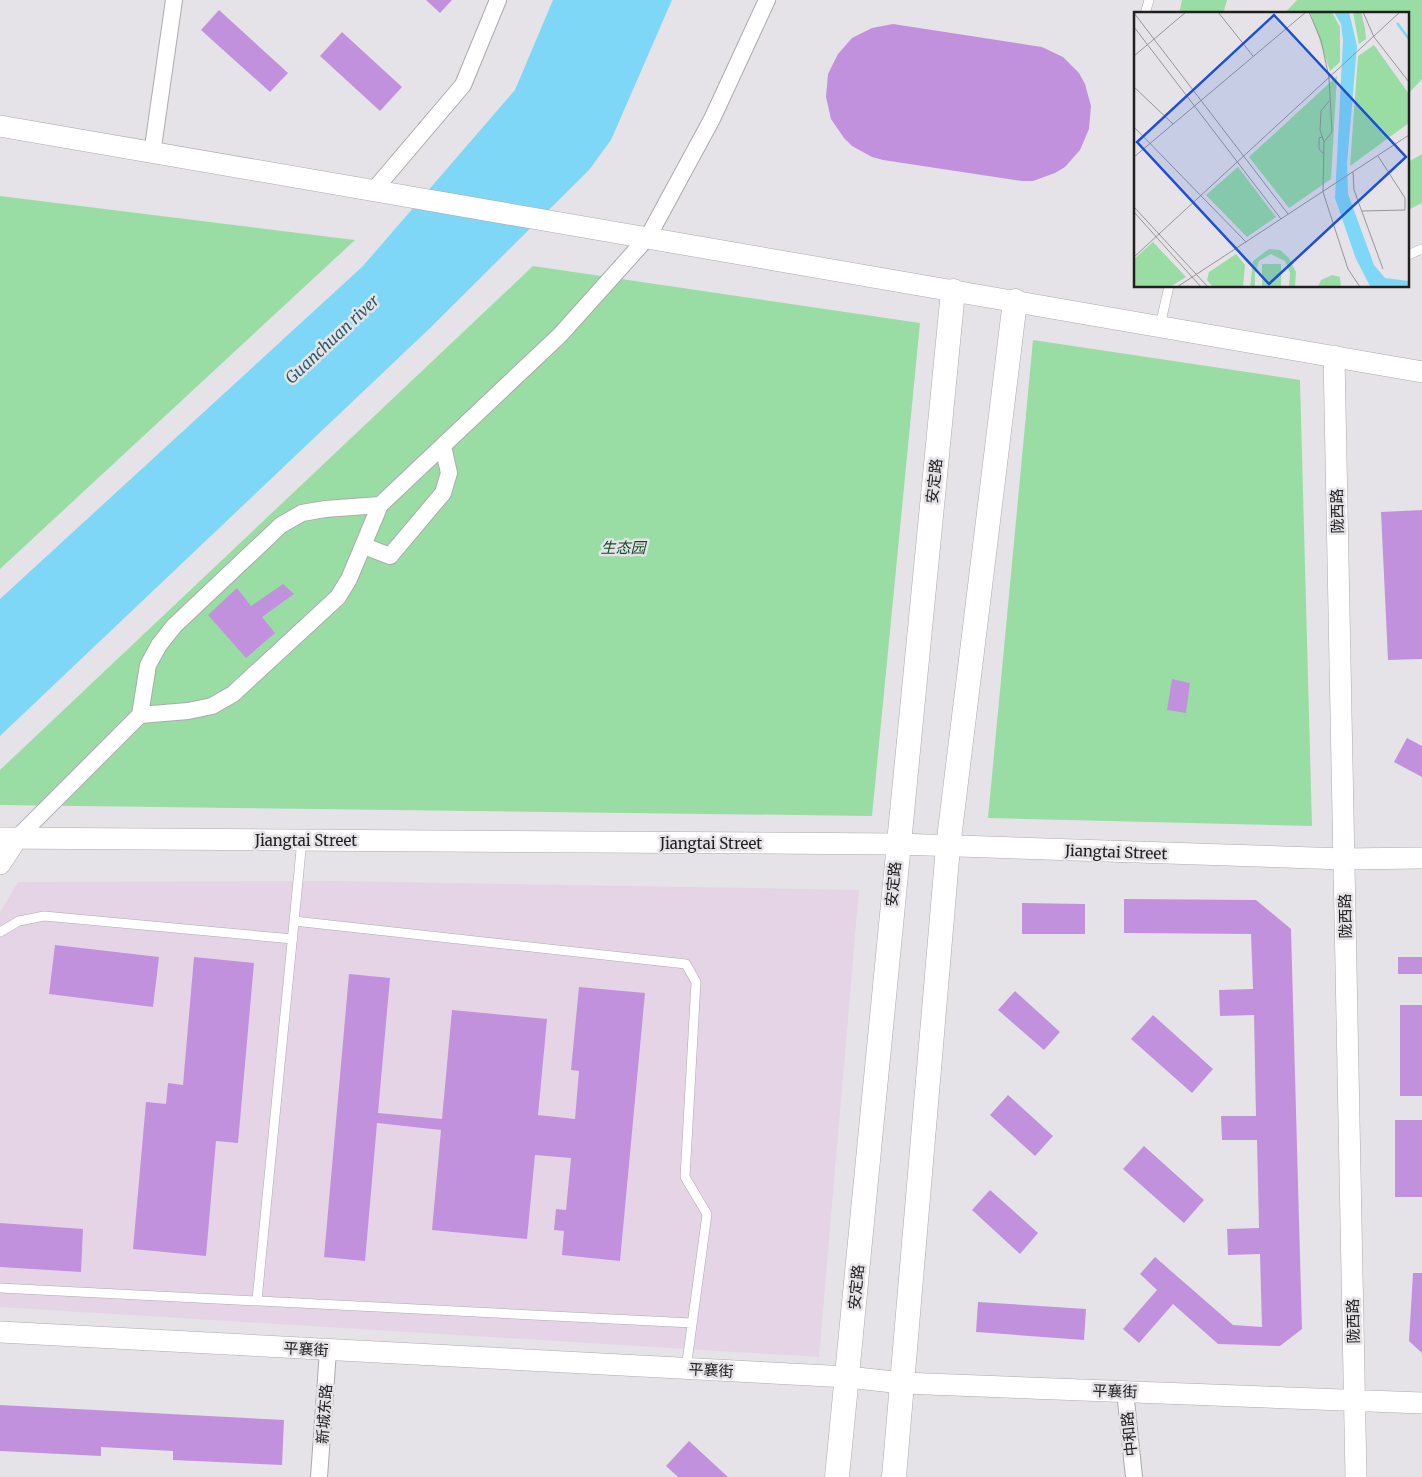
<svg xmlns="http://www.w3.org/2000/svg" width="1422" height="1477" font-family="Merriweather,'Noto Sans SC',serif">
<style>
.education{fill:#e5d4e6}
.green{fill:#99dda5}
.water{fill:#7ed7f7}
.building{fill:#c291de}
.lines{fill:none;stroke-linecap:round;stroke-linejoin:round}
.service-casing{stroke:#abaaad;stroke-width:10}
.minor-casing{stroke:#abaaad;stroke-width:18}
.tertiary-casing{stroke:#abaaad;stroke-width:22}
.secondary-casing{stroke:#abaaad;stroke-width:25}
.service{stroke:#fff;stroke-width:9}
.minor{stroke:#fff;stroke-width:16}
.tertiary{stroke:#fff;stroke-width:21}
.secondary{stroke:#fff;stroke-width:24}
.labels{text-anchor:middle;dominant-baseline:central;stroke-width:5;stroke-linejoin:round;paint-order:stroke}
.street-label{font-size:15px;fill:#212021;stroke:#e5e3e7}
.park-label{font-size:15px;font-style:italic;fill:#114b22;stroke:#e5e3e7}
.water-label{font-size:16px;font-style:italic;fill:#295c6c;stroke:#e5e3e7}
.inset-river{fill:none;stroke:#7ed7f7;stroke-width:2.5}
.inset-road{fill:none;stroke:#979598;stroke-width:1}
.view{fill:#1d4ed8;fill-opacity:0.15;stroke:#1d4ed8;stroke-width:2.5}
.inset-edge{fill:none;stroke:#212021;stroke-width:2.5}
</style>
<rect width="100%" height="100%" fill="#e5e3e7"/>
<path class="education" d="M336,881L859,890L819,1357L0,1307V912L18,882Z"/>
<path class="green" d="M1182,0H1227L1223,14H1179Z
M1297,0H1422V79L1408,94V14H1284Z
M1422,154V203L1408,210V162Z
M0,196L355,240L0,569Z
M533,266L920,323L872,816L0,805V770Z
M1033,340L1300,380L1312,826L988,818Z"/>
<path class="water" d="M553,0H672L611,140L589,170L428,330L0,736V599L363,266L515,90Z"/>
<path class="building" d="M426,0H452L440,13Z
M219,10L288,73L270,92L201,30Z
M893,24L1042,47L1063,57L1079,73L1085,84L1091,106L1089,129L1080,150L1065,167L1055,173L1033,181H1022L883,160L872,157L852,146L844,138L831,119L826,97L828,74L838,54L852,38L872,28Z
M342,32L402,87L380,111L320,56Z
M1422,510V659L1388,660L1381,512Z
M283,584L294,594L262,617L275,633L246,658L208,615L237,588L251,606Z
M1172,679L1190,683L1186,713L1167,710Z
M1407,738L1422,746V777L1394,762Z
M1124,899L1256,900L1291,929L1302,1329L1280,1346L1218,1344L1173,1304L1139,1343L1123,1329L1157,1290L1140,1274L1155,1257L1233,1325L1262,1327L1260,1254L1228,1255L1227,1229L1259,1228L1257,1140H1222L1221,1116H1256L1254,1015L1220,1016L1219,990L1253,989L1251,934L1124,933Z
M1022,903L1085,904V934H1022Z
M55,945L159,957L153,1007L49,994Z
M194,957L254,963L238,1143L216,1141L206,1256L133,1249L146,1102L166,1104L168,1083L183,1085Z
M1398,957H1422V974H1398Z
M349,974L390,978L378,1113L442,1119L452,1010L547,1019L538,1115L575,1119L579,1071L571,1070L579,987L645,993L620,1261L562,1255L564,1231L554,1230L556,1209L566,1210L571,1158L535,1155L527,1239L432,1230L441,1130L377,1123L365,1261L324,1257Z
M1015,991L1060,1032L1044,1050L998,1010Z
M1400,1005H1422V1096H1400Z
M1153,1015L1213,1069L1192,1093L1131,1039Z
M1008,1095L1053,1136L1035,1156L990,1115Z
M1395,1120H1422V1197H1395Z
M1144,1146L1204,1200L1184,1223L1123,1169Z
M990,1190L1038,1233L1020,1254L972,1210Z
M0,1223L83,1229L81,1272L0,1267Z
M1413,1273H1422V1353L1409,1341Z
M978,1302L1086,1309L1084,1340L976,1332Z
M0,1405L284,1420L282,1465L173,1460V1451L101,1447V1456L0,1451Z
M689,1441L728,1477H678L666,1466Z"/>
<g class="lines">
<defs>
<path id="service" d="M1145,14L1149,0
M1408,255L1422,249
M1160,326L1169,286
M294,921L686,964L696,982L685,1177L707,1214L686,1369
M0,932L19,921L44,916L293,939
M0,1288L692,1323
M257,1300L302,840"/>
<path id="minor" d="M152,154L174,0
M373,191L463,85L498,0
M364,546L390,556L443,493L449,473L443,446
M140,715L188,711L212,706L233,694L338,597L349,579L380,505L560,335L648,237L712,119L767,0
M17,838L140,715L148,665L159,645L174,626L281,525L302,513L325,509L380,505
M1125,1391L1134,1477
M319,1477L328,1351"/>
<path id="tertiary" d="M0,126L1422,372
M1334,356L1356,1477
M0,838L897,844L1344,859L1422,858
M0,864L17,838
M0,1332L848,1377L902,1383L1422,1403"/>
<path id="secondary" d="M837,1477L953,291
M894,1477L948,847L1015,301"/>
</defs>
<use href="#service" class="service-casing"/>
<use href="#minor" class="minor-casing"/>
<use href="#tertiary" class="tertiary-casing"/>
<use href="#secondary" class="secondary-casing"/>
<use href="#service" class="service"/>
<use href="#minor" class="minor"/>
<use href="#tertiary" class="tertiary"/>
<use href="#secondary" class="secondary"/>
</g>
<g class="labels">
<g class="street-label">
<text transform="translate(934 481) rotate(-84)">安定路</text>
<text transform="translate(1337 511) rotate(-91)">陇西路</text>
<text x="306" y="840">Jiangtai Street</text>
<text x="711" y="843">Jiangtai Street</text>
<text transform="translate(1116 852) rotate(2)">Jiangtai Street</text>
<text transform="translate(893 884) rotate(-85)">安定路</text>
<text transform="translate(1345 916) rotate(-91)">陇西路</text>
<text transform="translate(856 1287) rotate(-85)">安定路</text>
<text transform="translate(1353 1321) rotate(-91)">陇西路</text>
<text transform="translate(306 1349) rotate(3)">平襄街</text>
<text transform="translate(711 1370) rotate(3)">平襄街</text>
<text transform="translate(1115 1391) rotate(2)">平襄街</text>
<text transform="translate(324 1414) rotate(-86)">新城东路</text>
<text transform="translate(1129 1434) rotate(-96)">中和路</text>
</g>
<g class="park-label">
<text x="623" y="547">生态园</text>
</g>
<g class="water-label">
<text transform="translate(332 339) rotate(-43)">Guanchuan river</text>
</g>
</g>
<g transform="translate(1134 12)">
<rect width="275" height="275" fill="#e5e3e7"/>
<path d="M176,0H198L206,15V50L196,59ZM219,0H227L231,16L232,27L225,32ZM240,33L275,82V111L216,154L224,44ZM203,64L197,167L155,196L115,145ZM104,155L142,205L113,225L72,183ZM19,230L52,265L36,275H0V247ZM135,237L146,238L155,246L162,260L161,275H155L156,261L151,249L137,242L125,249L121,261V275H116L119,249ZM102,242L111,253L109,275H79L73,268L75,260ZM128,252H147V275H128ZM198,263L206,265L207,275H184L187,268Z" fill="#99dda5"/>
<path d="M200,0H215L223,34L213,152L214,182L240,253L251,266L275,269V275L236,274L222,247L201,186L209,28L207,12Z" fill="#7ed7f7"/>
<path class="inset-river" d="M263,11L275,27"/>
<path class="inset-road" d="M84,0L119,44M175,0L187,28L195,66L198,120L190,130M229,0L240,25L275,70M0,1L154,202M0,15L147,207M0,44L52,0M0,75L39,112M195,89L187,99L186,118L190,130L189,180L214,257L226,275M0,115L112,230M188,125L185,126V137L190,142M0,145L172,0M219,160L220,178L249,257M0,195L74,275M228,199L271,198V186L244,144M0,200L67,275M0,245L266,0M43,275L275,123"/>
<path class="view" d="M140,3L272,145L135,272L3,130Z"/>
<rect width="275" height="275" class="inset-edge"/>
</g>
</svg>
